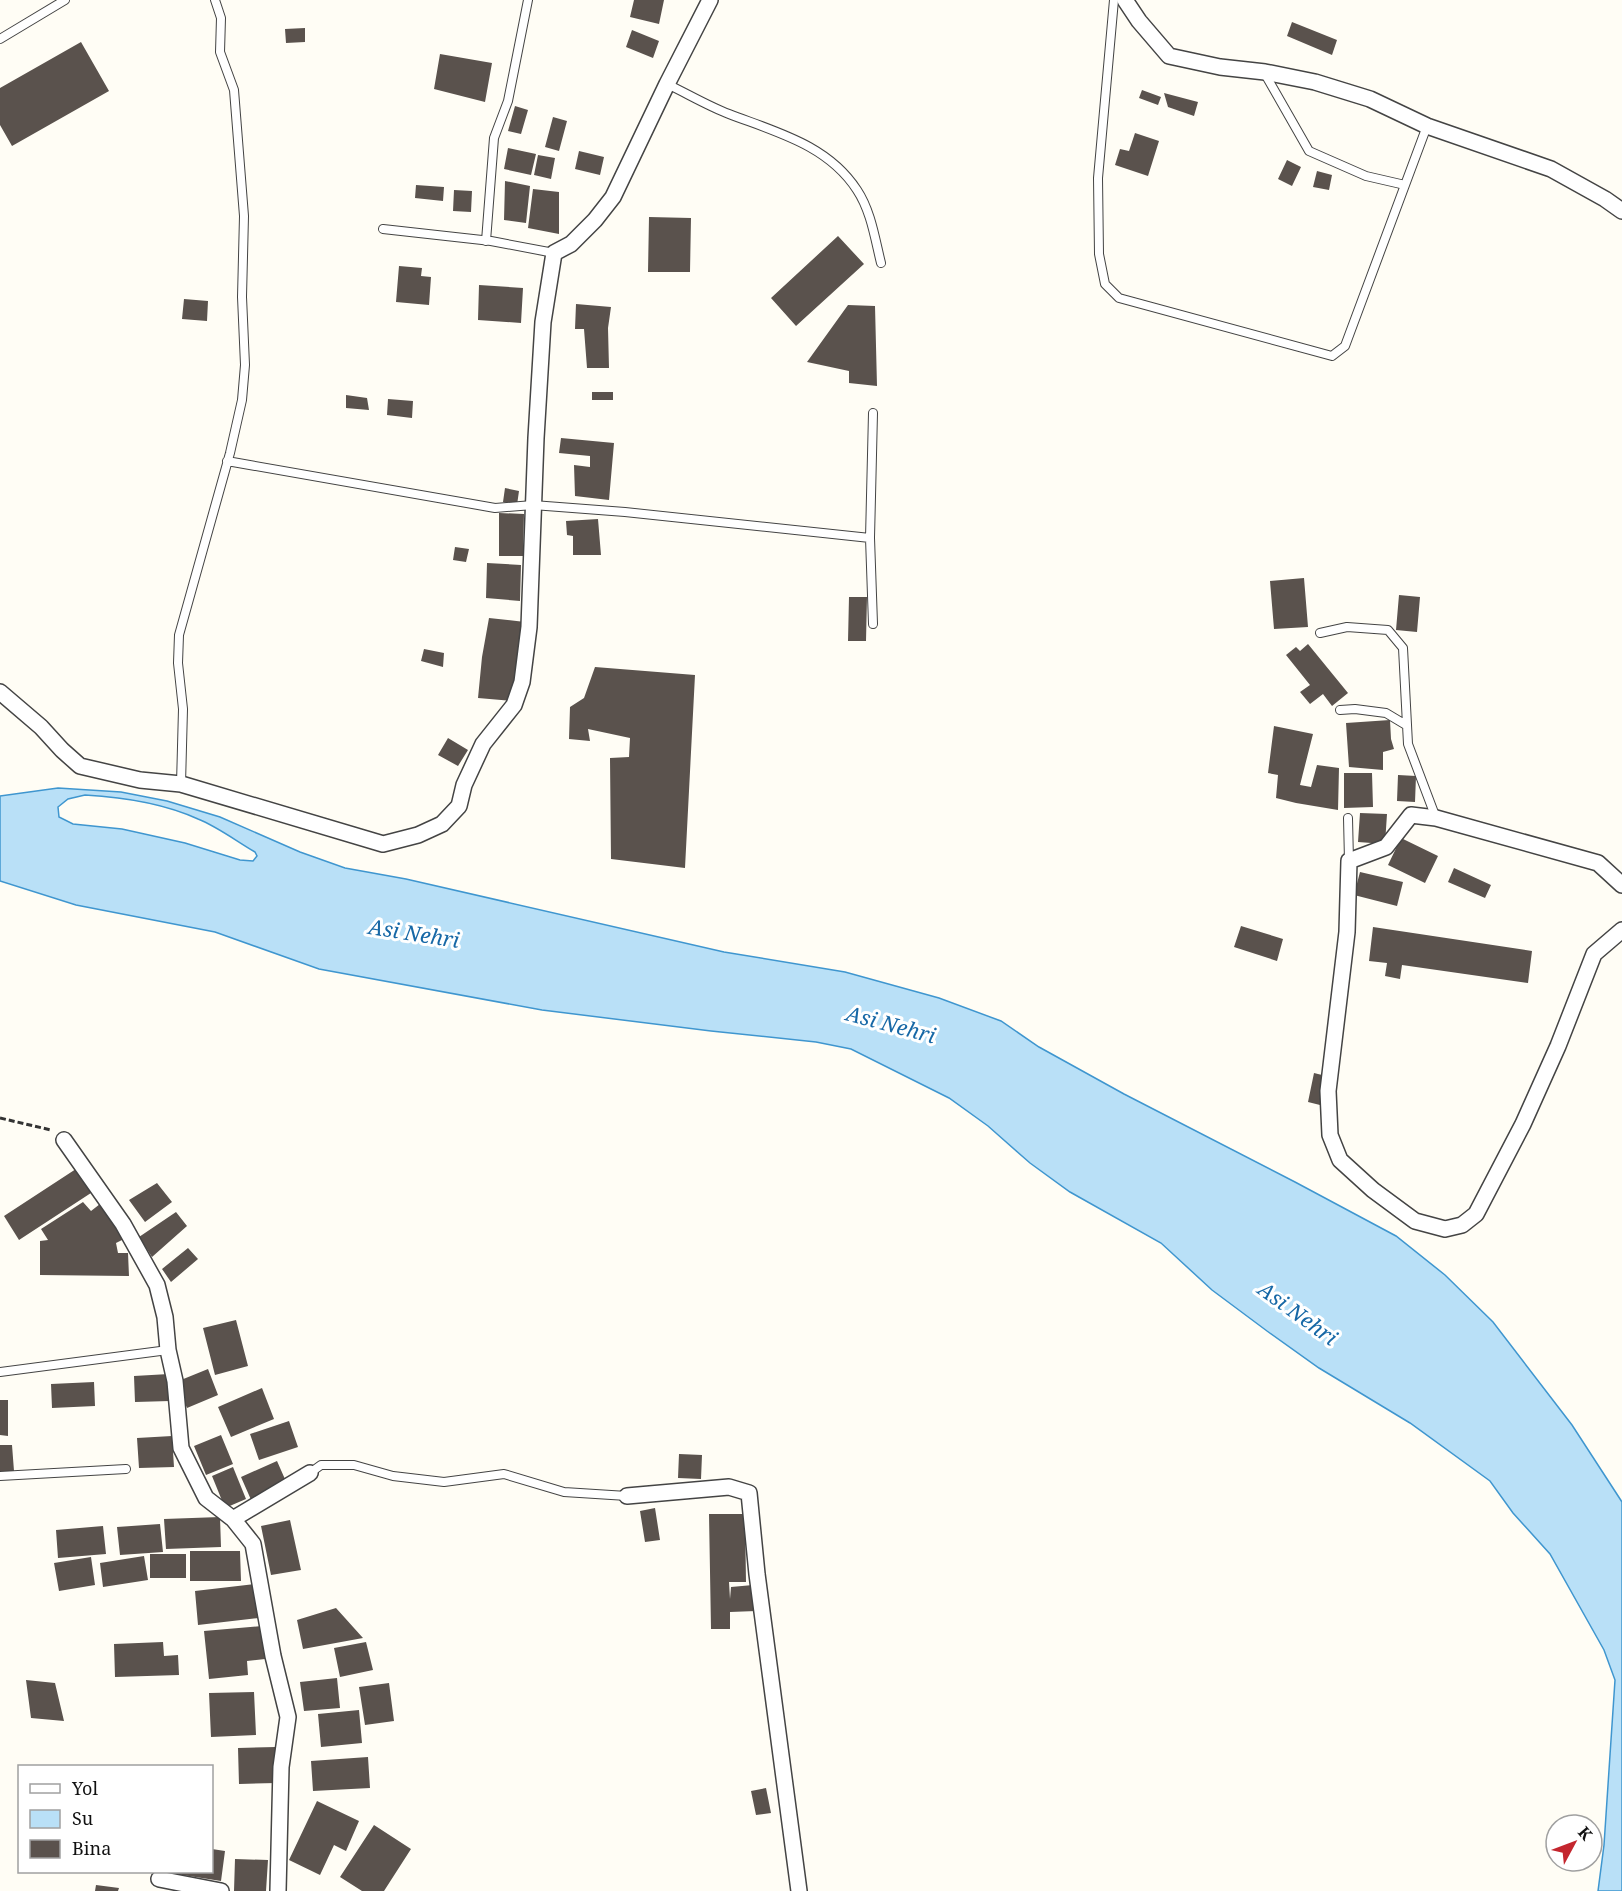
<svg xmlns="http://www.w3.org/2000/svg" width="1622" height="1891" font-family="'Noto Serif',serif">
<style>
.water{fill:#b9e0f7;stroke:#3f96cf;stroke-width:1.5;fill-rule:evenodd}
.building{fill:#5a524d}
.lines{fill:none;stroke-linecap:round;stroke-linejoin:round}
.lane-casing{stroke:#444;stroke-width:10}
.street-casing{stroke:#444;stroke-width:18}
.path{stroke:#333;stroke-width:3;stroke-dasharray:6 3;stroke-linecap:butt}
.lane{stroke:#fff;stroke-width:8}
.street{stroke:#fff;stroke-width:15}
.labels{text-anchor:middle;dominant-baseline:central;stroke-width:6;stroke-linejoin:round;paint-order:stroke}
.water-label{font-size:21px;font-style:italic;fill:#1768a6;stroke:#fff}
</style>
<rect width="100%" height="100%" fill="#fffdf5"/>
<path class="water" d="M58,788L121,792L167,801L220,817L300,852L345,868L406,879L724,952L845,972L939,998L1001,1021L1039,1047L1124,1094L1295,1182L1396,1236L1445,1275L1493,1322L1572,1425L1622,1502V1891H1598L1604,1845L1615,1680L1604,1650L1550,1554L1513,1513L1490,1481L1410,1423L1319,1368L1267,1331L1212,1290L1161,1243L1070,1192L1030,1163L988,1126L949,1098L851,1049L816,1042L711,1031L542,1010L319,969L215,932L76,905L0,881V796ZM85,795C121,797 165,804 198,819C218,827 236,841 255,852L257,856L253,861L240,860L185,843L122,829L73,824L59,817L58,807L68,799Z"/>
<path class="building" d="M634,0H664L659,24L630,17Z
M1292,22L1337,40L1332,55L1287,36Z
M305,28V42L286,43L285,29Z
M632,30L659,41L653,58L626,47Z
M81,42L109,91L12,146L0,125V88Z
M440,54L492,63L485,102L434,89Z
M1142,90L1161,97L1158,105L1139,98Z
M1164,93L1198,102L1194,116L1168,107Z
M515,106L528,110L521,134L508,131Z
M553,117L567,121L559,151L545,147Z
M1135,133L1159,141L1148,176L1115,165L1120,149L1129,151Z
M508,148L536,154L531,175L504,169Z
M579,151L604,157L600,175L575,169Z
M538,155L555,158L551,179L534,175Z
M1287,160L1301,167L1292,186L1278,179Z
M1317,171L1332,175L1329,190L1313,187Z
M505,181L530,186L526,223L504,220Z
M416,185L444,187L443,201L415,198Z
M533,189L559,192V234L528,228Z
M454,190L472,191L471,212L453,211Z
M649,217L691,218L690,272H648Z
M838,236L864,264L796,326L771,298Z
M399,266L422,268L421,276L431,277L429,305L396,302Z
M479,285L523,288L521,323L478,320Z
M184,299L208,301L207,321L182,319Z
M576,304L611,307L608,328L609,368H587L584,329H575Z
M848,305L875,306L877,386L849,383V371L807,362Z
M592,392H613V400H592Z
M346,395L367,398L369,410L346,408Z
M388,399L413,401L412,418L387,415Z
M561,438L614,443L609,500L575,496L574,465L590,467V456L559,453Z
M505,488L519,491L517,505L503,502Z
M499,513L524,514L523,556H499Z
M598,519L601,555H573V536L567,535L566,521Z
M455,547L469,549L466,562L453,560Z
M487,563L521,565L520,601L486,598Z
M1304,578L1308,627L1274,629L1270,581Z
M1399,595L1420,597L1417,632L1396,630Z
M849,597H867L866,641H848Z
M489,618L525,622L512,701L478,698L482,657Z
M1308,644L1348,693L1332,706L1323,694L1310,704L1300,692L1310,685L1286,655L1296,647L1300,651Z
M424,649L444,653L443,667L421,661Z
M595,667L695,675L685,868L611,859L610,758L629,757L630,738L588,729L590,741L569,739L570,707L584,698Z
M1390,720L1391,739L1394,749L1383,752V770L1349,767L1346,723Z
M1274,726L1313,734L1300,785L1311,787L1317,765L1339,768L1338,810L1296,803L1276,798L1278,775L1268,773Z
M448,738L468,750L458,766L438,755Z
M1344,773H1372L1373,807L1344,808Z
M1398,775L1416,776L1415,802L1397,801Z
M1360,813L1387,814L1385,844L1358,842Z
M1401,838L1438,856L1425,883L1388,865Z
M1454,868L1491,885L1485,898L1448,882Z
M1360,872L1403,882L1397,906L1354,895Z
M1241,926L1283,939L1277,961L1234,947Z
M1373,927L1532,951L1528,983L1402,965L1400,979L1385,976L1387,963L1369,961Z
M1314,1073L1326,1076L1320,1105L1308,1102Z
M79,1167L94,1191L19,1240L4,1216Z
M157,1183L172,1202L145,1222L129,1200Z
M83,1202L91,1211L100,1204L124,1239L116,1243L118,1253H128L129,1276L40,1275V1241L48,1240L41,1229Z
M176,1212L187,1226L152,1257L139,1237Z
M188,1248L198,1259L171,1282L162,1269Z
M236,1320L248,1366L215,1375L203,1328Z
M208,1369L218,1395L187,1408L176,1382Z
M169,1374L170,1401L135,1402L134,1376Z
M94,1382L95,1406L52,1408L51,1384Z
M262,1388L274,1419L231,1437L218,1407Z
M0,1400H8V1436L0,1435Z
M289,1421L298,1447L259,1460L250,1434Z
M221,1435L233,1464L206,1475L194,1446Z
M172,1436L174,1467L139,1468L137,1438Z
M0,1445H12L14,1471H0Z
M679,1454L702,1455L701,1479L678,1478Z
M277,1461L288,1486L252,1502L241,1477Z
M233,1467L246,1499L225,1508L212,1476Z
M655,1508L660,1540L645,1542L640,1511Z
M709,1514H745L746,1582H729L730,1599L731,1587L753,1585L756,1611L730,1612V1629H711Z
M220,1517L221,1547L166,1549L164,1519Z
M290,1520L301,1570L271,1575L261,1526Z
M160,1524L163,1552L120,1555L117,1527Z
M103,1526L106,1554L58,1558L56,1530Z
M190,1551H240L241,1581H190Z
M150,1554H186V1578H150Z
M144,1556L148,1580L103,1587L100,1563Z
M91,1557L95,1585L59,1591L54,1563Z
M255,1584L259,1618L198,1625L195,1591Z
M336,1608L363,1638L303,1649L297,1620Z
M262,1626L265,1659L247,1661L248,1675L209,1679L204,1631Z
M163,1642L164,1656L178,1655L179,1675L115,1677L114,1644Z
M366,1642L373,1670L340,1677L334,1648Z
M337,1678L340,1708L304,1711L300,1682Z
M26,1680L55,1683L64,1721L31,1718Z
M389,1683L394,1721L365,1725L359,1687Z
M254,1692L256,1735L211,1737L209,1693Z
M359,1710L362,1743L321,1747L318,1714Z
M276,1747V1783L239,1784L238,1748Z
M368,1757L370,1788L313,1791L311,1761Z
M766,1788L771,1813L756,1815L751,1791Z
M317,1801L359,1821L346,1851L334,1845L320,1875L289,1860Z
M374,1825L411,1849L384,1891H362L340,1877Z
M212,1849L225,1851L221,1881L170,1873L212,1872Z
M235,1859L268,1860L266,1891H234Z
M96,1885L119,1888L118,1891H95Z"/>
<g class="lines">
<defs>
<path id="lane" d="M1114,0L1098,178L1099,254L1105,284L1119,298L1332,356L1345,346L1427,126
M0,39L65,0
M1265,74L1309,151L1366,176L1405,185
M667,84C688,94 708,106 729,114C776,132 828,145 857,190C871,211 875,239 881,263
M383,229L491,241L554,253
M486,241L494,138L508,101L528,0
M227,461L495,508L533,505L625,512L870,538
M873,624L870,538L873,413
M1320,633L1347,627L1388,630L1403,648L1408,744L1436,818
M1340,710L1355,709L1386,713L1406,725
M181,784L183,709L178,663L179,635L230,453L242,400L245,365L242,297L244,216L234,90L220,52L221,18L215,0
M1348,818L1349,861
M0,1372L168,1350
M310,1473L321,1465H354L393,1476L444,1482L504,1474L564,1492L627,1496
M0,1476L126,1469"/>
<path id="street" d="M1125,0L1139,21L1169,56L1220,67L1265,72L1315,82L1370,99L1427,126L1551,169L1605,199L1622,211
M0,692L41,727L62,750L80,766L140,780L181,784L383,844L418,835L442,824L459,806L464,785L483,744L514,705L522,682L529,627L536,438L543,322L554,253L571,244L595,220L613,197L667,84L710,0
M1622,885L1598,863L1436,818L1411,815L1386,847L1349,861L1347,932L1328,1091L1330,1135L1340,1160L1373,1190L1415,1221L1445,1229L1462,1225L1476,1214L1523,1124L1558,1046L1594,954L1622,930
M64,1140L123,1224L157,1285L165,1317L168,1350L175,1381L181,1448L206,1498L233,1519L253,1544L273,1656L288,1717L281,1767L278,1891
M627,1496L729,1487L749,1493L757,1574L799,1891
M233,1519L310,1473
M159,1879L221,1891"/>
</defs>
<use href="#lane" class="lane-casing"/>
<use href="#street" class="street-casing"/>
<path class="path" d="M0,1118L51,1130"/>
<use href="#lane" class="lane"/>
<use href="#street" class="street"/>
</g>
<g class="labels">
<g class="water-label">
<text transform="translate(414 933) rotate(9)">Asi Nehri</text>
<text transform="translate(891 1024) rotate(15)">Asi Nehri</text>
<text transform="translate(1298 1313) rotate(36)">Asi Nehri</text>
</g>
</g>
<rect x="18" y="1765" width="195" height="108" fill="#ffffff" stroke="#a0a0a0" stroke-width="1.5"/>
<rect x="30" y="1784" width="30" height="9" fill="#ffffff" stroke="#a0a0a0" stroke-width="1.5"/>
<text x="72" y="1795" font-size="18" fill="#111111">Yol</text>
<rect x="30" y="1810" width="30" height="18" fill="#b9e0f7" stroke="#a0a0a0" stroke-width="1.5"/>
<text x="72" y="1825" font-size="18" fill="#111111">Su</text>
<rect x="30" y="1840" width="30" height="18" fill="#5a524d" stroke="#a0a0a0" stroke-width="1.5"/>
<text x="72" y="1855" font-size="18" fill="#111111">Bina</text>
<g transform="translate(1574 1843) rotate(49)"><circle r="28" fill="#ffffff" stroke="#a0a0a0" stroke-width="1.5"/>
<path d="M0-4.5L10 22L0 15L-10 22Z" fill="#c4262e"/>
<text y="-9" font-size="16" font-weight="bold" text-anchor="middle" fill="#111111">K</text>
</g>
</svg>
